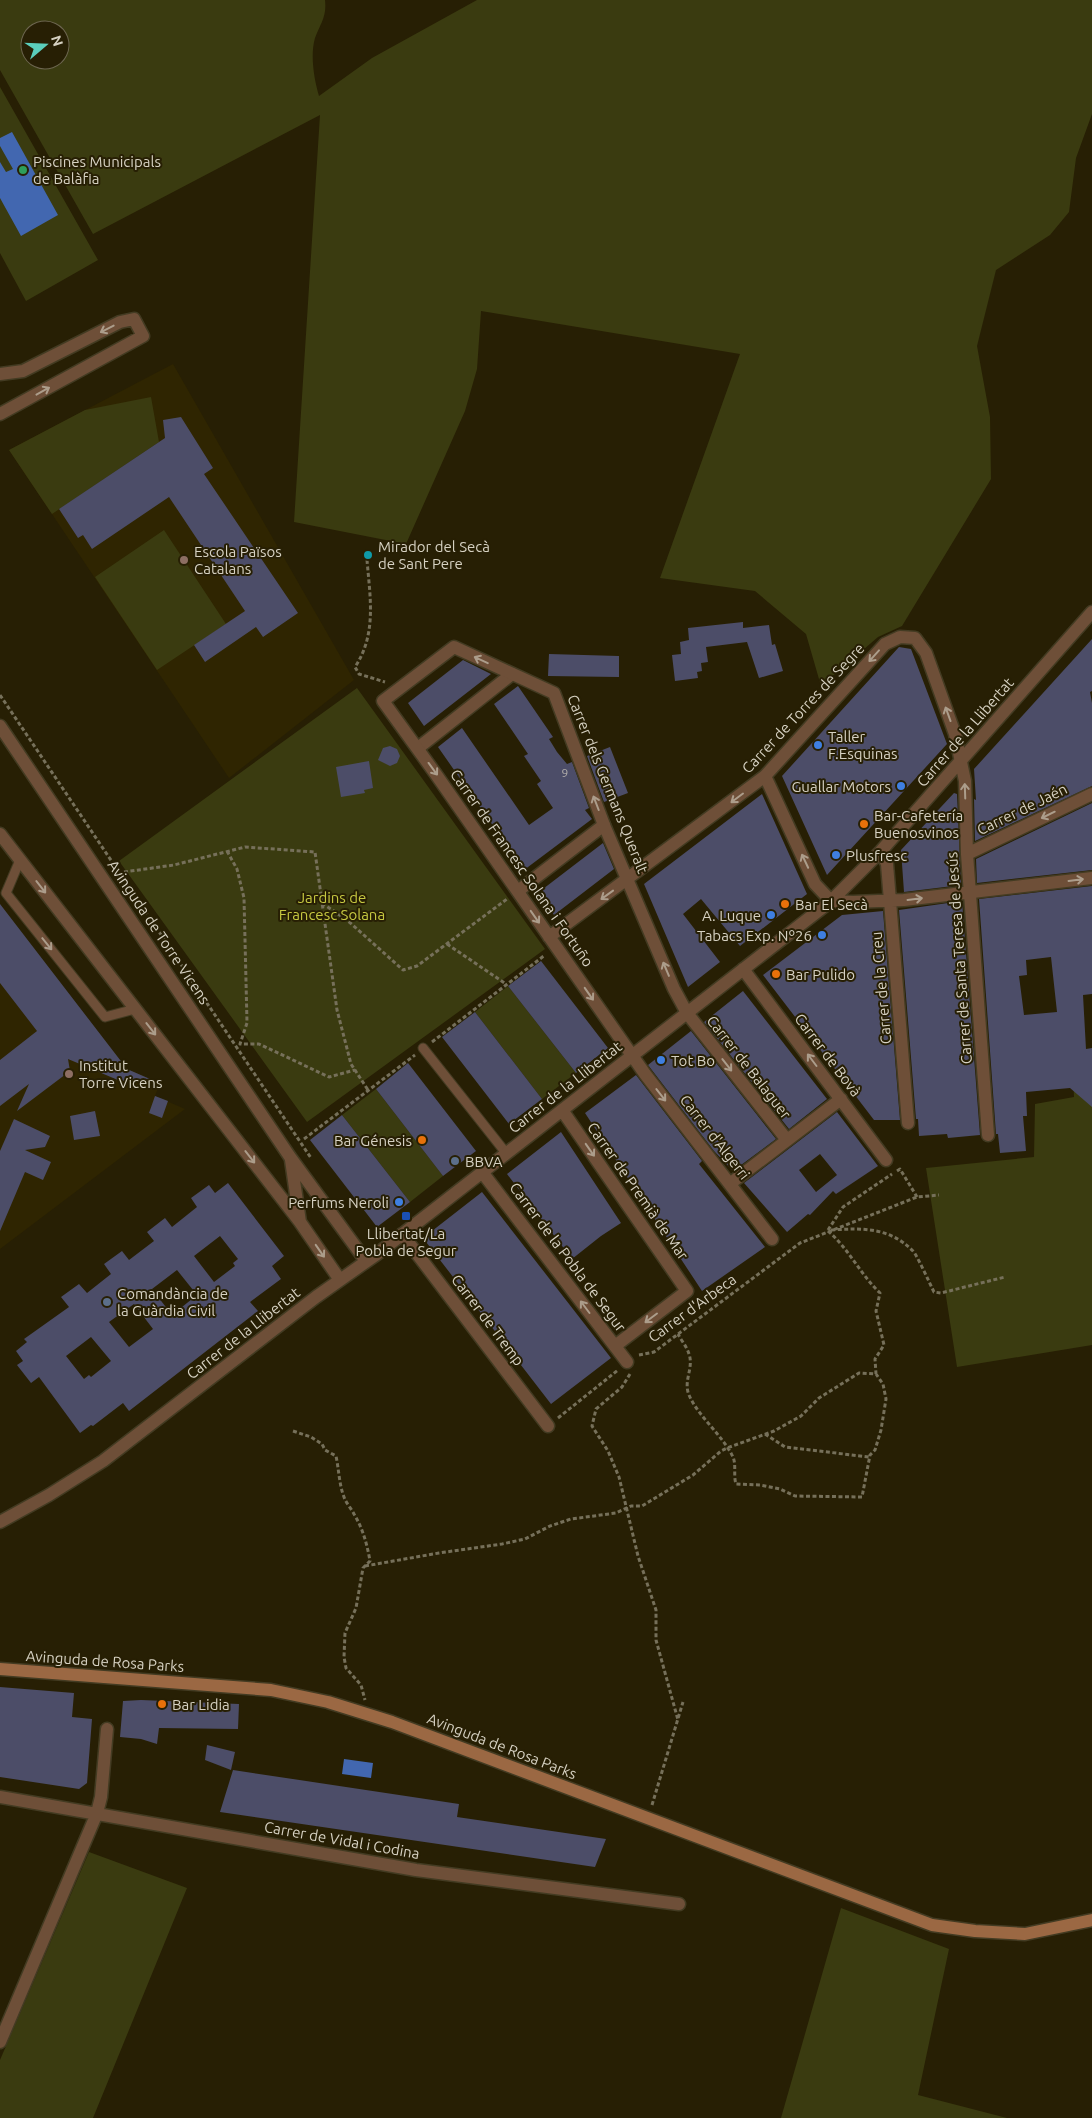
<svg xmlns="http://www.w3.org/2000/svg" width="1092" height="2118" font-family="Ubuntu,sans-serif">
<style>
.built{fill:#2f2501}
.green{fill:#3a3b10;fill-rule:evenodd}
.water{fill:#4267b0}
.building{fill:#4c4d68;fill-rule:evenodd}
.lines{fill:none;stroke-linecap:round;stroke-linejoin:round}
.service-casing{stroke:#433b22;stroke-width:11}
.pedestrian-casing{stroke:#433b22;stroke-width:15}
.minor-casing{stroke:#433b22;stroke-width:15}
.secondary-casing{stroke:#433b22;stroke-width:15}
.path{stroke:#76705a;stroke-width:3;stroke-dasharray:4 2.5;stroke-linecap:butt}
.service{stroke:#6e4f38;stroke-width:9}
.pedestrian{stroke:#6e4f38;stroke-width:12}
.minor{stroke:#6e4f38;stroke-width:12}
.secondary{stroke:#9b6843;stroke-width:12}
.oneway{stroke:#ac9d8b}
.leisure-dot{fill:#2e9e5b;stroke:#271f04;stroke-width:2}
.culture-dot{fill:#0f9aa8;stroke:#271f04;stroke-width:2}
.education-dot{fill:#8d6e63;stroke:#271f04;stroke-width:2}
.shop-dot{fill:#3f7fe0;stroke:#271f04;stroke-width:2}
.food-dot{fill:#e8710a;stroke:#271f04;stroke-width:2}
.service-dot{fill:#5c6f8a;stroke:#271f04;stroke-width:2}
.transit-dot{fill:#1a4fb4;stroke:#271f04;stroke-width:2}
.labels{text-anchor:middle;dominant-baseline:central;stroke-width:4;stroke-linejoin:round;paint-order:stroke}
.number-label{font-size:12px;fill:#b4b0ac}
.poi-label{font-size:15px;fill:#d6d1c2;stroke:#271f04;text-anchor:start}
.street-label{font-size:15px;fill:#d6d1c2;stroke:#271f04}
.park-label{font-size:15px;fill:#c6c841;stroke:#271f04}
</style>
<rect width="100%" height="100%" fill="#271f04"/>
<path class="built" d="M173,364L354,680L229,778L9,450Z
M0,904L127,1069L150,1079L161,1081L155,1096L185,1109L0,1249Z"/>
<path class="green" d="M0,0H325C327,17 320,24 315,38C310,55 314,79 319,96L372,58L477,0H1092V114L1076,158L1069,212L1050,235L996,270L977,346L990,417L991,479L902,626L878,637L821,686L806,634L755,591L660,578L740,354L481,311L477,369L465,411L406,544L294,522L320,115L93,234L0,70ZM30,30H60V60H30Z
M0,87L98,260L26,301L0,253Z
M151,397L159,442L52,514L9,450L85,410Z
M164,530L226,624L157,670L95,577Z
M357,688L545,949L307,1122L119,861Z
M508,986L576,1073L542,1099L475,1012Z
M1092,1074V1345L957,1367L926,1168L1034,1157L1035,1104L1074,1097L1073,1076Z
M376,1089L443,1176L410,1202L342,1115Z
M89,1852L187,1888L93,2118H0V2060Z
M841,1908L949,1949L918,2095L1007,2118H781Z"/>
<path class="water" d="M12,132L58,215L21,236L0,198V162L6,172L13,169L0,146V138Z
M344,1759L373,1763L371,1778L342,1774Z"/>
<path class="building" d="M181,417L213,468L204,474L298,613L263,637L256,627L205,662L194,645L245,611L169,497L92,549L83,535L78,538L59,509L165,438L163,420Z
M743,622V628L769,625L772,645L775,644L783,671L759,678L747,642L706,647L708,662L701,663L702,671L697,672L698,678L675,681L672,655L681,654L680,642L689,640L688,628Z
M1092,639V691L1090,692L1092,703V786L975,841L974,799L976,800L974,769Z
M899,647L911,649L947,744L827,875L782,776Z
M549,654L619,656V677L548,676Z
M463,660L491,674L424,726L408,703Z
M518,686L553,737L549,739L557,752L567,764L572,762L589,808L585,810L592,819L524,870L438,747L462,728L529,825L553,808L537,784L541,781L524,756L528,754L494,704Z
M390,746L397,749L400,756L397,763L390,766L378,760L383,748Z
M610,747L628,793L604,802L587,756Z
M369,761L373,788L364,790L365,793L341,797L336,767Z
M954,793L957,794L961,885L904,892L901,850Z
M762,794L807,894L740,946L701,899L683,914L720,962L688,987L644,884Z
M1092,803V870L977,883L976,859Z
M603,843L614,869L554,915L539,892Z
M1092,886V994L1083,995L1086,1049L1092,1048V1107L1070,1088L1026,1092L1027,1116H1023L1026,1151L1000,1153L998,1134H996L979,899ZM1051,957L1057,1012L1024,1015L1019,976L1027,975L1026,960Z
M962,901L980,1135L948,1138L947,1134L919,1136L918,1119H916L899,910Z
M0,904L127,1069L150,1079L125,1083L68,1059L70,1071L17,1111L29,1084L0,1106V1060L37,1031L0,983Z
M883,911L900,1120H874L763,975L842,915Z
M541,961L608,1048L576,1073L508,986Z
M743,991L827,1099L789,1129L704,1022Z
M475,1012L542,1099L509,1124L442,1037Z
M691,1031L776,1139L733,1171L714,1151L648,1065Z
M408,1063L476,1151L443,1176L376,1089Z
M636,1075L702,1161L699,1164L765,1247L702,1291L585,1113Z
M155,1096L168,1101L162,1118L149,1113Z
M95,1111L100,1136L74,1140L70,1116Z
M837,1112L878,1166L836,1194L833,1191L810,1215L808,1214L787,1232L744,1183ZM820,1154L837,1175L816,1192L799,1170Z
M342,1115L410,1202L377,1227L310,1140Z
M14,1119L50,1136L45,1147L25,1150L51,1162L43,1180L25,1172L0,1231V1151Z
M561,1132L621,1223L601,1236L572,1259L507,1174Z
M228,1183L284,1256L272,1266L281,1279L250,1302L258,1311L129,1411L123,1403L93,1426L91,1425L80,1433L39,1377L31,1383L17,1365L23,1361L16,1351L27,1342L24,1339L69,1307L61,1297L79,1284L87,1293L111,1274L104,1264L122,1251L129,1260L154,1241L147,1232L165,1218L172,1227L197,1207L191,1198L209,1185L215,1193ZM220,1236L238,1259L233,1263L235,1266L214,1282L194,1256ZM177,1270L197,1295L172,1315L152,1289ZM134,1304L153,1329L129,1347L109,1322ZM91,1337L111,1361L91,1377L89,1375L84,1379L66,1356Z
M482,1192L611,1358L551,1404L423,1238Z
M0,1687L74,1693L72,1717L92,1719L87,1783L79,1789L0,1777Z
M141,1700L239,1704L238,1729L159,1728L157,1744L141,1739L120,1737L123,1701Z
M207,1745L235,1752L231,1770L205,1760Z
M233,1770L459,1804L457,1817L606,1839L595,1867L220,1812Z"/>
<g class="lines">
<defs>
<path id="service" d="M20,860L6,893L105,1017L135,1009
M423,1048L506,1153"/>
<path id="pedestrian" d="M418,748L512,674
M518,891L604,825"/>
<path id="minor" d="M0,374L23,371L120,322L134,319L143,336L0,414
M0,726L290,1157L366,1261
M765,776L815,884L831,901L853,902L904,900L1092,878
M0,834L300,1222
M881,851L887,864L908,1123
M967,854L1092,794
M549,937L765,776L885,644L900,637L915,638L926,653L955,734L965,781L967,854L988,1135
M743,969L886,1160
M562,1110L687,1291L615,1346
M291,1160L300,1222L340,1280
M482,1172L627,1362
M731,1183L841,1099
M402,1234L548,1426
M772,1239L645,1074L435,773L383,701L454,647L554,693L604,825L674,989L687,1013L787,1140
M0,1522L49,1495L103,1461L316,1297L377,1254L831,901L881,851L1092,612
M0,1797L416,1870L679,1904
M0,2042L97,1813L101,1797L107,1729"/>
<path id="secondary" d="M0,1669L271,1690L328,1702L392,1722L932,1925L975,1931L1025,1934L1092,1920"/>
</defs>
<use href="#service" class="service-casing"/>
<use href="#pedestrian" class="pedestrian-casing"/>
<use href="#minor" class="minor-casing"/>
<use href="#secondary" class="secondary-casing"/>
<path class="path" d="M367,560C370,597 377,634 355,667L359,674L385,682
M0,695L311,1158
M227,851L237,869L244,898L247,1023L240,1044H259L329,1077L355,1070
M124,872L174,865L245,847L315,852L337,1010L351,1064L368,1090
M322,903L347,920L403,970L417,966L507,899
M447,944L506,984
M432,1042L545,955
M304,1139L415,1055
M897,1171L900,1169L917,1197
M828,1230L843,1207L892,1174
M831,1230C863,1228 889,1227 913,1251C917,1255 930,1284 934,1292L941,1293L1005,1277
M828,1231C849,1249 860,1274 880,1293L876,1311L884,1345L875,1359L876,1374
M639,1355L654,1352L800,1243L917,1197L939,1195
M630,1374L622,1387L596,1409L592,1426L608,1451L619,1477L638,1556L656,1610V1640L678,1720
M558,1418L618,1370
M293,1431L311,1437L322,1444L325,1450L336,1456C339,1470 339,1484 344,1497C346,1503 351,1508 354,1514C363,1529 367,1544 370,1561L363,1568L356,1608L345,1633L344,1657L346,1668L361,1685L365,1700
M765,1434L785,1447L869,1457
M365,1566L439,1553L502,1544L525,1539L550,1526L571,1519L616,1513L631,1506H642L693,1475L721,1451L727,1448L774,1431L801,1416L819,1398L859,1373L876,1374L883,1384L886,1399L881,1430L875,1450L870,1455L862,1497L795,1496L780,1489L760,1485L736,1484C733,1475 737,1463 732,1455C721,1434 698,1416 689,1395C683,1381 694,1368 689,1354C687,1347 681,1340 678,1334
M652,1805L683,1702"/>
<use href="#service" class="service"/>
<use href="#pedestrian" class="pedestrian"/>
<use href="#minor" class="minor"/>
<use href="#secondary" class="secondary"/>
</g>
<defs><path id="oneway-shaft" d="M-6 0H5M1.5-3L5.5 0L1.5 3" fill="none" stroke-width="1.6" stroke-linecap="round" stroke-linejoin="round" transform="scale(1.25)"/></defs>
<g class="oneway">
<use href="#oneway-shaft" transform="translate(107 329) rotate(153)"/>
<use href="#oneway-shaft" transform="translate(43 391) rotate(-29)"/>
<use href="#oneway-shaft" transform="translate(874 656) rotate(132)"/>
<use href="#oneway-shaft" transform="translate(481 660) rotate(-155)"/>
<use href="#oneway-shaft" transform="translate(948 714) rotate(-110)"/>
<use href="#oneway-shaft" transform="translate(433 769) rotate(54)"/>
<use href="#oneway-shaft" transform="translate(965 791) rotate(-92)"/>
<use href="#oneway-shaft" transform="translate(737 798) rotate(143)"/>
<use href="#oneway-shaft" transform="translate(596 803) rotate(-111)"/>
<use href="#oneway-shaft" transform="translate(1048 815) rotate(154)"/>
<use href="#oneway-shaft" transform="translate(805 861) rotate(-115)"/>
<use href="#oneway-shaft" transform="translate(1076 880) rotate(-7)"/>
<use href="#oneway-shaft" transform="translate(41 887) rotate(52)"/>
<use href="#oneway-shaft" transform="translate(607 895) rotate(144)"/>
<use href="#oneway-shaft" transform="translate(915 899) rotate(-7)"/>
<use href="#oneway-shaft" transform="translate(535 917) rotate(55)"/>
<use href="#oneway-shaft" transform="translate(47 944) rotate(51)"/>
<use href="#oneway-shaft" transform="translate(666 969) rotate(-113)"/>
<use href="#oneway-shaft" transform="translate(589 994) rotate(55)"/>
<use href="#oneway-shaft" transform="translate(151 1029) rotate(52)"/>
<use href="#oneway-shaft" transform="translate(812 1060) rotate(-127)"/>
<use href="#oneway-shaft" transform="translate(727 1065) rotate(52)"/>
<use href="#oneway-shaft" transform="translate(661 1095) rotate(52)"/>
<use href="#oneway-shaft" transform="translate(590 1150) rotate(55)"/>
<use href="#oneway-shaft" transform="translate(250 1157) rotate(52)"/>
<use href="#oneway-shaft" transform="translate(320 1251) rotate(55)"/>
<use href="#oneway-shaft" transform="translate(585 1307) rotate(-127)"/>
<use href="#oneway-shaft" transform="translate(651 1318) rotate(143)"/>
</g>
<circle class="leisure-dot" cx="23" cy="170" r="5"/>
<circle class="culture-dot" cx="368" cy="555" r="5"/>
<g class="education-dot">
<circle cx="184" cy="560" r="5"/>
<circle cx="69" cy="1074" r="5"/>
</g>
<g class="shop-dot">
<circle cx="818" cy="745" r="5"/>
<circle cx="901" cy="786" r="5"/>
<circle cx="836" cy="855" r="5"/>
<circle cx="771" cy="915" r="5"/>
<circle cx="822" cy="935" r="5"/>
<circle cx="661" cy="1060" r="5"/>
<circle cx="399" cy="1202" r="5"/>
</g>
<g class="food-dot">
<circle cx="864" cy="824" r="5"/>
<circle cx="785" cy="904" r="5"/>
<circle cx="776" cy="974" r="5"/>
<circle cx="422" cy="1140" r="5"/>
<circle cx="162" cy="1704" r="5"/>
</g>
<g class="service-dot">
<circle cx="455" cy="1161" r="5"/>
<circle cx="107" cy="1302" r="5"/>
</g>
<rect class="transit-dot" x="401" y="1211" width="10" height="10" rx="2.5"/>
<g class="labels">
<g class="number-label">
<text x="565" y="772">9</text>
</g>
<g class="poi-label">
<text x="33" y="161">Piscines Municipals<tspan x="33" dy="17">de Balàfia</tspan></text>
<text x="378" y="546">Mirador del Secà<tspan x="378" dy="17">de Sant Pere</tspan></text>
<text x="194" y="551">Escola Països<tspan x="194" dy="17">Catalans</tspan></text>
<text x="828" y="736">Taller<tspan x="828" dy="17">F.Esquinas</tspan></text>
<text x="891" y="786" text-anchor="end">Guallar Motors</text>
<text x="874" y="815">Bar-Cafetería<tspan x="874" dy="17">Buenosvinos</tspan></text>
<text x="846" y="855">Plusfresc</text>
<text x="795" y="904">Bar El Secà</text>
<text x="761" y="915" text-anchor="end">A. Luque</text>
<text x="812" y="935" text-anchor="end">Tabacs Exp. Nº26</text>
<text x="786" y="974">Bar Pulido</text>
<text x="671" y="1060">Tot Bo</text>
<text x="79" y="1065">Institut<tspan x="79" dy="17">Torre Vicens</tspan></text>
<text x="412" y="1140" text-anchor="end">Bar Génesis</text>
<text x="465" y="1161">BBVA</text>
<text x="389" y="1202" text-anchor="end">Perfums Neroli</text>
<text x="406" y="1233" text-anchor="middle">Llibertat/La<tspan x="406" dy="17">Pobla de Segur</tspan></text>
<text x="117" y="1293">Comandància de<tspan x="117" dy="17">la Guàrdia Civil</tspan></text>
<text x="172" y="1704">Bar Lidia</text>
</g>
<g class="street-label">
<text transform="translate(803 708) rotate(-47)">Carrer de Torres de Segre</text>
<text transform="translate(965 732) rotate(-49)">Carrer de la Llibertat</text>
<text transform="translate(608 784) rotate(68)">Carrer dels Germans Queralt</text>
<text transform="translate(1022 809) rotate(-26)">Carrer de Jaén</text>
<text transform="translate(522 868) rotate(55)">Carrer de Francesc Solana i Fortuño</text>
<text transform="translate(159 932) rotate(56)">Avinguda de Torre Vicens</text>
<text transform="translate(959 958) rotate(-94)">Carrer de Santa Teresa de Jesús</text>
<text transform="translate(881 988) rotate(-95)">Carrer de la Creu</text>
<text transform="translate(828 1055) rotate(53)">Carrer de Bovà</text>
<text transform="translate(749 1067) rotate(52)">Carrer de Balaguer</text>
<text transform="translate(565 1087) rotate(-38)">Carrer de la Llibertat</text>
<text transform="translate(715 1137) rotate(52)">Carrer d'Algerri</text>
<text transform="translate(638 1191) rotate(55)">Carrer de Premià de Mar</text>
<text transform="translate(568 1257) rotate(53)">Carrer de la Pobla de Segur</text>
<text transform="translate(692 1308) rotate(-36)">Carrer d'Arbeca</text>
<text transform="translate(488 1320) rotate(53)">Carrer de Tremp</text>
<text transform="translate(243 1333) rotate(-38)">Carrer de la Llibertat</text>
<text transform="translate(105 1661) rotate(4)">Avinguda de Rosa Parks</text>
<text transform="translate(502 1746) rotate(21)">Avinguda de Rosa Parks</text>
<text transform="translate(342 1840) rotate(10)">Carrer de Vidal i Codina</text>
</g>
<g class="park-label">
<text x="332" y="897">Jardins de<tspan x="332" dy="17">Francesc Solana</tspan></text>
</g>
</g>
<g transform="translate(45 45) rotate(71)"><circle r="24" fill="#271f04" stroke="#6d6650"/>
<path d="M0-4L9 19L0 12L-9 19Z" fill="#5bcebc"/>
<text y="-8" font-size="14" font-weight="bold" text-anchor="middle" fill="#d6d1c2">N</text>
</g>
</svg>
